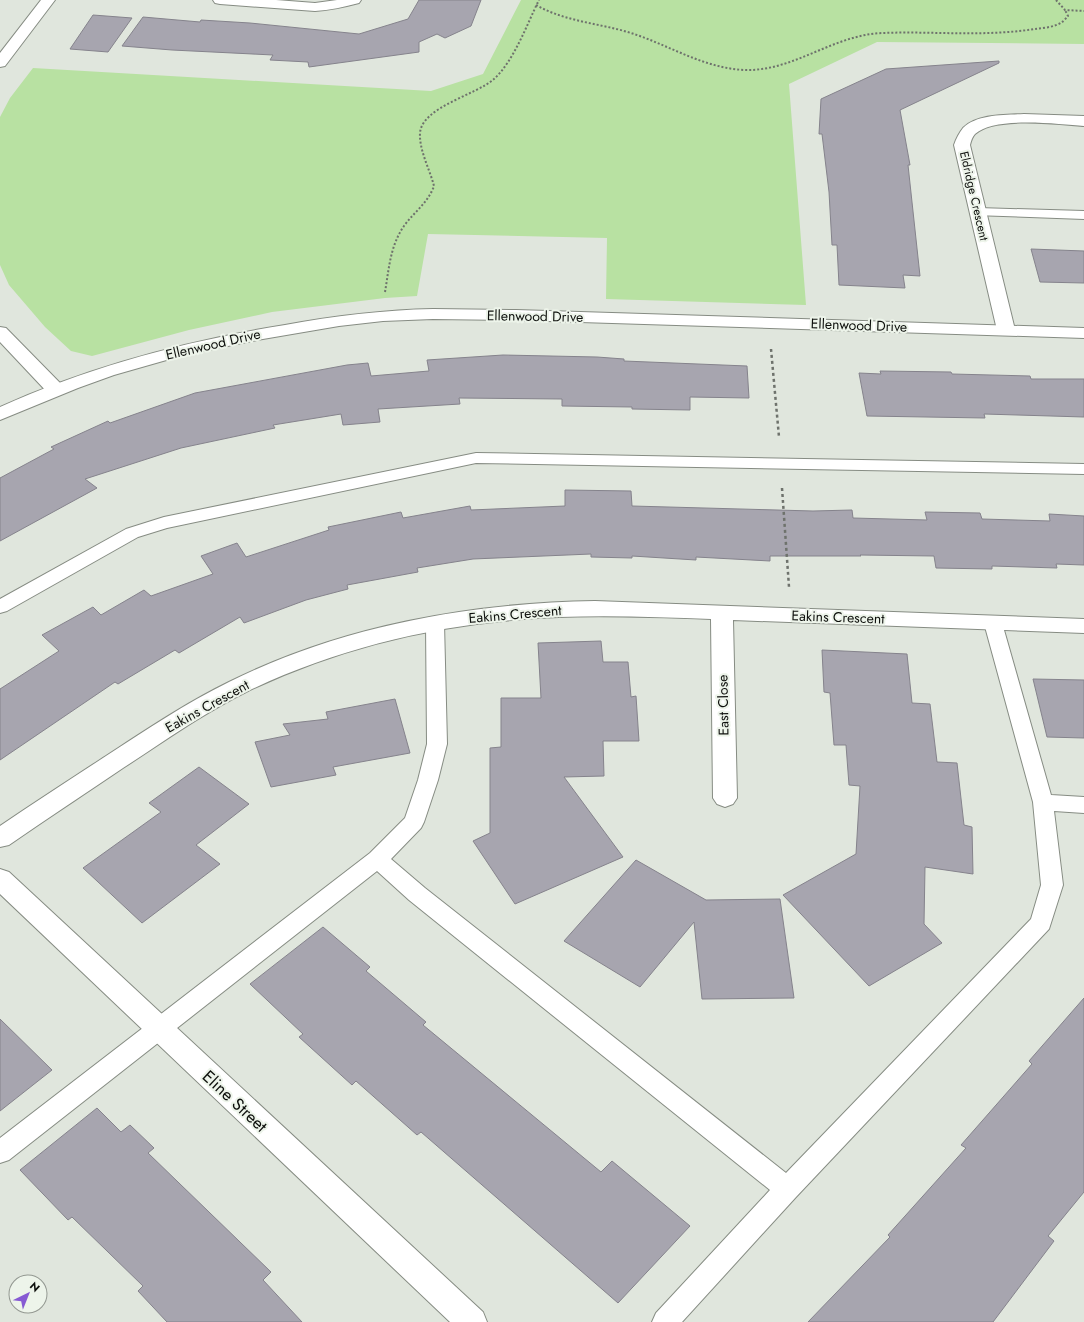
<svg xmlns="http://www.w3.org/2000/svg" width="1084" height="1322" font-family="Jost,sans-serif">
<style>
.green{fill:#b8e1a2}
.building{fill:#a7a5af;stroke:#85838c}
.lines{fill:none;stroke-linecap:round;stroke-linejoin:round}
.lane-casing{stroke:#868c83;stroke-width:2}
.street-casing{stroke:#868c83;stroke-width:2}
.secondary-casing{stroke:#868c83;stroke-width:2}
.path-far1{stroke:#6e726c;stroke-width:2;stroke-dasharray:2 2;stroke-linecap:butt}
.path{stroke:#6e726c;stroke-width:2.5;stroke-dasharray:3 3;stroke-linecap:butt}
.lane{fill:#fff;fill-rule:evenodd}
.street{fill:#fff;fill-rule:evenodd}
.secondary{fill:#fff;fill-rule:evenodd}
.labels{text-anchor:middle;dominant-baseline:central;stroke-width:4;stroke-linejoin:round;paint-order:stroke}
.far-street-label{font-size:12px;fill:#0d0f0c;stroke:#edf4ea}
.street-label{font-size:14px;fill:#0d0f0c;stroke:#edf4ea}
.near-street-label{font-size:17px;fill:#0d0f0c;stroke:#edf4ea}
</style>
<rect width="100%" height="100%" fill="#e0e6dd"/>
<path class="green" d="M521,0H1084V44L877,42L789,84L806,305L606,299L607,238L428,234L417,296L385,298L272,312L189,330L92,356L71,351L45,327L9,285L0,265V117L10,98L33,68L431,91L483,74Z"/>
<path class="building" d="M419,0H481L471,26L445,38L437,34L419,42V52L309,67L308,62L270,60L273,55L172,50L122,46L143,17L200,22L201,20L250,23L359,34L408,19Z
M93,15L132,18L108,52L70,49Z
M999,61V63L900,110L910,165H908L920,276L903,275L905,288L839,285L837,245H832L829,192L822,134H819L821,99L886,69Z
M1031,249L1084,251V283L1040,282Z
M503,355L597,357L624,359V361L747,366L749,398L690,397V410L632,409V407L562,406V399L459,398L460,404L378,409L380,422L343,425L341,414L273,425L275,428L181,448L85,479L97,488L0,541V478L54,449L51,447L108,421L110,423L195,393L347,365L368,363L371,376L429,371L427,360Z
M880,371L951,372L952,374L1030,376L1031,379H1084V417L984,414L985,418L867,416L859,373L881,374Z
M565,490L631,491L632,506L813,511L852,510L853,518L927,520L925,512L980,513L982,519L1050,521L1049,514L1084,516V565L1056,564L1057,568L992,566V569L936,568L934,556L860,555L861,556H770V561L696,557V560L632,556V558L591,557V554L473,559L417,568L418,572L347,585L348,589L306,600L244,623L240,617L179,653L175,650L118,684L115,682L0,760V689L59,651L42,635L93,607L101,615L144,590L151,596L213,574L201,556L237,543L246,557L329,530L328,527L401,512L403,518L470,506L471,510L565,506Z
M601,641L603,662H628L631,697L636,696L639,741H603L604,776L564,777L623,857L515,904L473,841L490,833V748L501,747V698H541L538,643Z
M822,650L907,654L912,703L930,704L937,762L957,763L964,825L972,827L973,874L925,867L924,924L942,943L869,986L783,895L856,854L860,786L849,785L846,745H834L830,693L824,692Z
M1033,679L1084,680V738L1047,737Z
M395,699L410,753L333,767L336,775L271,787L255,742L290,735L283,724L328,719L326,712Z
M199,767L249,804L196,845L220,864L142,923L83,868L161,812L149,803Z
M636,860L706,900L780,899L794,998L702,999L694,922L640,987L564,941Z
M323,927L370,967L366,971L426,1022L423,1025L601,1172L612,1161L690,1226L618,1303L421,1132L417,1135L356,1081L352,1085L299,1037L303,1034L250,984Z
M1084,998V1192L1048,1236L1054,1241L993,1322H808L890,1237L888,1235L966,1148L961,1145L1032,1064L1029,1061Z
M0,1019L52,1070L0,1111Z
M97,1108L121,1132L130,1125L154,1148L148,1153L271,1272L263,1280L302,1322H167L138,1291L143,1286L72,1217L68,1220L20,1170Z"/>
<g class="lines">
<defs>
<path id="lane" d="M978,208L1084,211V219L973,215L971,212L973,209Z
M476,453L1084,464V474L476,463L167,528L138,537L7,611L0,613V599L126,529L164,517Z
M435,617L442,618L444,623L447,744L438,780L424,822L421,828L391,859L425,888L786,1173L1031,919L1041,885L1033,802L984,623L986,618L993,617L1000,618L1002,623L1051,795L1084,797V813L1054,811L1063,885L1049,929L796,1197L682,1322H652L656,1313L770,1190L409,900L377,871L9,1160L0,1163V1138L370,853L405,818L418,780L427,744L426,623L428,618Z"/>
<path id="street" d="M41,0H55L5,66L0,67V53Z
M213,0H276L315,3L337,0H361L359,3C344,7 330,10 315,11L220,4L215,3Z
M1024,114L1084,116V126C1058,124 994,116 975,134C972,137 971,141 970,145L1015,330L1012,334L1006,335L1000,334L997,330L954,145C956,139 959,133 963,128C977,114 1005,115 1024,114Z
M0,327L6,328L62,385L64,389L62,393L55,395L48,393L0,342Z
M595,601L1084,619V633L733,620L737,798L733,804L725,807L717,804L713,798L711,619C661,617 610,615 559,617C451,621 343,645 246,692C202,714 163,742 123,768C85,794 46,819 9,845L0,847V826C35,802 71,779 106,756C146,730 186,703 229,682C341,626 470,603 595,601Z
M0,869L9,872L483,1312L487,1322H450L0,894Z"/>
<path id="secondary" d="M433,309L516,310L1084,328V338L516,320L433,319L383,321L339,326L257,340L184,355L114,375L78,388L0,420V407C91,366 186,341 285,325C334,316 382,310 433,309Z"/>
</defs>
<use href="#lane" class="lane-casing"/>
<use href="#street" class="street-casing"/>
<use href="#secondary" class="secondary-casing"/>
<path class="path-far1" d="M1056,0L1065,10L1084,11
M536,5C566,22 599,23 631,33C669,45 705,69 746,70C794,71 833,35 882,33C933,31 984,37 1035,29C1044,28 1055,27 1062,22C1064,21 1066,18 1068,16L1065,10
M385,292C389,269 390,246 404,226C414,212 428,203 434,186C430,170 419,150 420,133C422,107 476,95 494,79C514,61 527,24 539,0"/>
<path class="path" d="M771,349L779,437
M782,488L789,587"/>
<use href="#lane" class="lane"/>
<use href="#street" class="street"/>
<use href="#secondary" class="secondary"/>
</g>
<g class="labels">
<g class="far-street-label">
<text transform="translate(974 196) rotate(77)">Eldridge Crescent</text>
</g>
<g class="street-label">
<text transform="translate(535 316) rotate(1)">Ellenwood Drive</text>
<text transform="translate(859 325) rotate(2)">Ellenwood Drive</text>
<text transform="translate(213 344) rotate(-13)">Ellenwood Drive</text>
<text transform="translate(515 614) rotate(-5)">Eakins Crescent</text>
<text transform="translate(838 617) rotate(2)">Eakins Crescent</text>
<text transform="translate(723 705) rotate(-91)">East Close</text>
<text transform="translate(207 706) rotate(-29)">Eakins Crescent</text>
</g>
<g class="near-street-label">
<text transform="translate(235 1101) rotate(43)">Eline Street</text>
</g>
</g>
<g transform="translate(28 1294) rotate(43)"><circle r="19" fill="#edf4ea" stroke="#939891"/>
<path d="M0-3L7 15L0 10L-7 15Z" fill="#865ad3"/>
<text y="-6" font-size="11" font-weight="bold" text-anchor="middle" fill="#0d0f0c">N</text>
</g>
</svg>
